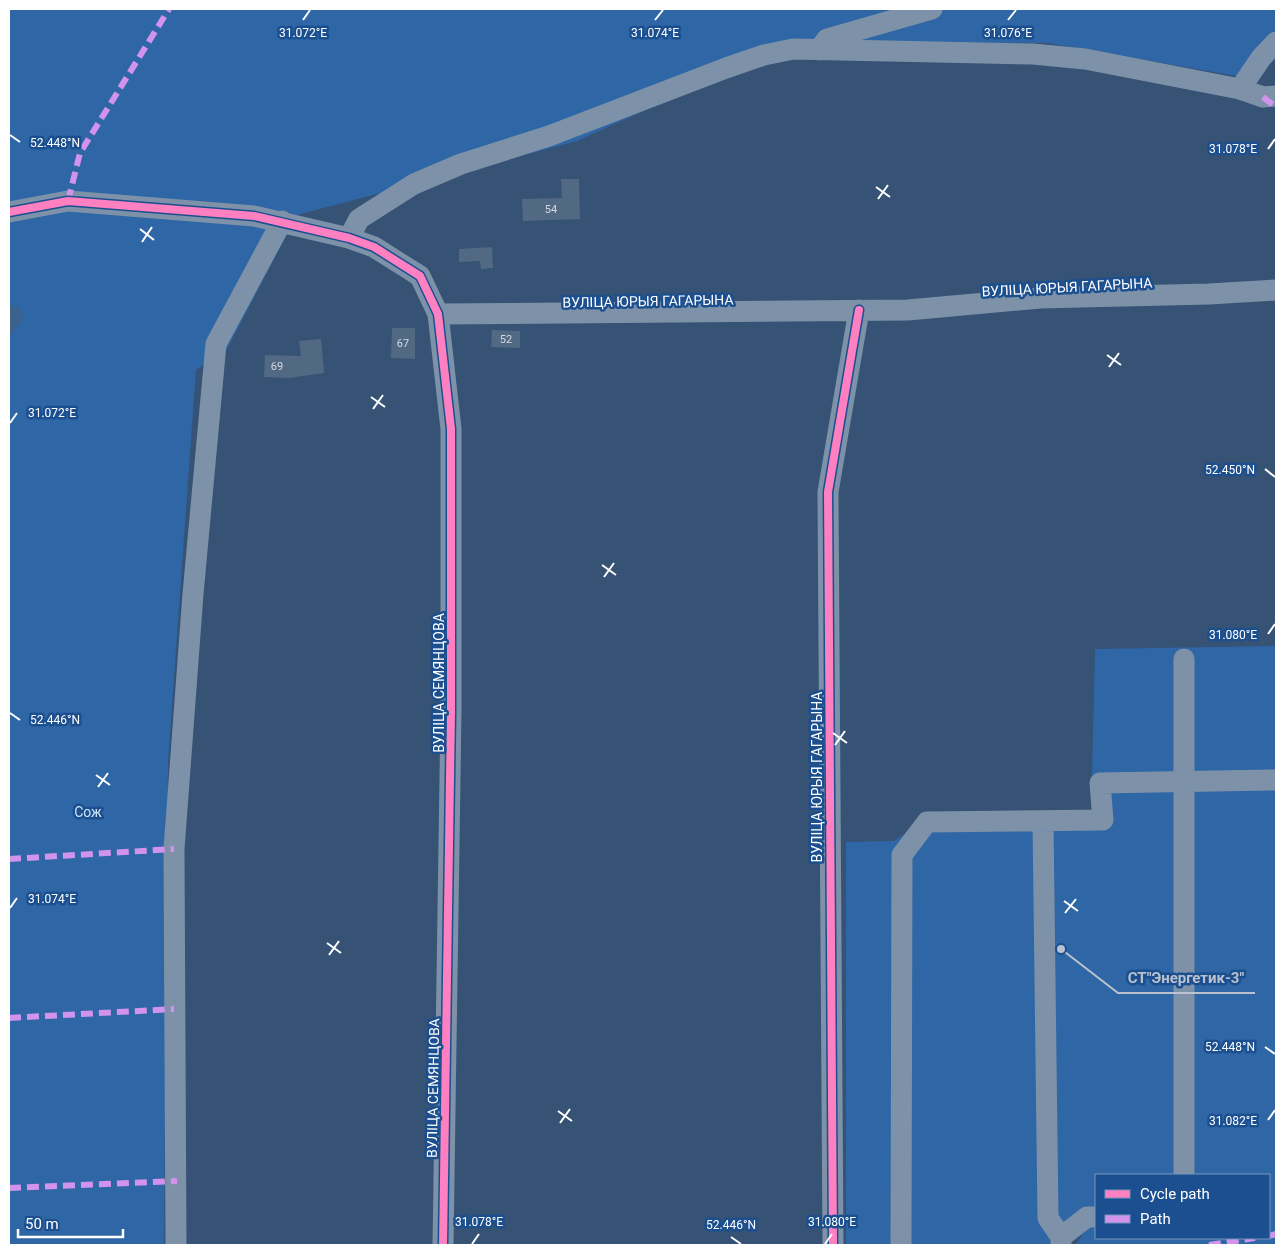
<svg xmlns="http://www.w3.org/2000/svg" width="1285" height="1254" font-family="Roboto,sans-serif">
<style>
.green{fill:#2f66a5;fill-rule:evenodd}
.water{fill:#3b618d}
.building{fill:#526984}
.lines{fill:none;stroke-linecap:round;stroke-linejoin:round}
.minor{stroke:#7d92a8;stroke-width:21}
.quiet{stroke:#d193ec;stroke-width:6;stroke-dasharray:12 6;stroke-linecap:butt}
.cycleway-casing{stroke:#1b4f8f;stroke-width:11}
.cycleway{stroke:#ff80c0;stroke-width:8}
.ticks{fill:none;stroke:#fff;stroke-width:2}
.labels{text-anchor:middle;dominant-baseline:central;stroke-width:5;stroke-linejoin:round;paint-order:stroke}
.number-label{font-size:11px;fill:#d4dae0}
.street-label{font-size:14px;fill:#fff;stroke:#1b4f8f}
.park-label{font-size:14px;fill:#cfe3fa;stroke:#1b4f8f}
.ticks-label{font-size:12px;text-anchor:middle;fill:#fff;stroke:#1b4f8f;stroke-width:5;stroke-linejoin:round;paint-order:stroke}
.leader{fill:none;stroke:#b9c2ce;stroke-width:2}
.callout-dot{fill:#b9c2ce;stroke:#1b4f8f;stroke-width:2}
.callout-label{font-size:15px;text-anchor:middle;font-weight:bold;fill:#b9c2ce;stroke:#1b4f8f;stroke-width:5;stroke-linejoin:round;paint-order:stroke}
</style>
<rect width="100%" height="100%" fill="#365274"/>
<path class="green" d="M9,9H1276V34L1236,76L1048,43L796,42L577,141L297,215L227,349L196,370L168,762L164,1245H9Z
M1276,646V1245H1076L1086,1228L1054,1245H846V842L894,841L924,820L1091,816L1095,649ZM1096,1175H1269V1238H1096Z"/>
<path class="water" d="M9,306L18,307L24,318L9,337Z"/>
<path class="building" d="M561,179H579L580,219L523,221L522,199L562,198Z
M492,247L493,268L481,269L480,261L459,262V249Z
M392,328H415V359L391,358Z
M492,330L520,331V348L491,347Z
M321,339L324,373L289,378L264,377L265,355L301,356L299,341Z"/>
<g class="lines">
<path class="minor" d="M819,50L827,39L932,9
M1240,89L1261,58L1276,42
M9,212L68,201L254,216L349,238L374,247L420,276L438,314L451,429V711L443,1245
M349,238L359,219L414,184L461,164L549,136L726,68L764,55L793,49L1033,54L1085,59L1240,89L1263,97L1276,96
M438,314L908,310L1040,298L1209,294L1276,290
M1184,659V1175
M1043,821L1048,1218L1061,1237V1245
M1061,1237L1087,1217H1096
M176,1245L174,849L193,594L216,344L282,221
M833,1245L828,492L859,310
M901,1245L902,855L927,822L1103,820L1100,783L1276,780"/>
<path class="quiet" d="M1263,97L1276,107
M68,201L80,153L169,9
M9,859L174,849
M9,1018L174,1009
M9,1188L177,1181
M1269,1236L1276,1234
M1209,1245L1255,1238"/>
<defs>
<path id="cycleway" d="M9,212L68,201L254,216L349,238L374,247L420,276L438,314L451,429V711L443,1245
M833,1245L828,492L859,310"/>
</defs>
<use href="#cycleway" class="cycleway-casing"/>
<use href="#cycleway" class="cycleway"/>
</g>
<path class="ticks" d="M303,20L310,10M655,20L663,10M1008,20L1016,10M10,135L20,142M1268,149L1275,139M876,187L890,197M878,199L888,185M140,229L154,240M142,242L152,227M1107,355L1121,365M1109,367L1119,353M371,397L385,407M373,409L383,395M10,423L17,413M1265,469L1275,477M602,565L616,575M604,577L614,563M1268,634L1275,624M10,713L20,720M833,733L847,743M835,745L845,731M96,775L110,785M98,787L108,773M1064,901L1078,911M10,908L17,898M1065,913L1076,899M327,943L341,953M329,955L339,941M1265,1047L1275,1054M558,1111L572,1121M1268,1120L1275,1110M560,1123L570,1109M731,1237L741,1244M472,1244L479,1234M825,1244L832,1234"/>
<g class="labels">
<g class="number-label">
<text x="551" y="209">54</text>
<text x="506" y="339">52</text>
<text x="403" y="343">67</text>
<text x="277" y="366">69</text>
</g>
<g class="street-label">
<text transform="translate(1067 287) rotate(-3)">ВУЛІЦА ЮРЫЯ ГАГАРЫНА</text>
<text transform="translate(648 301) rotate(-1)">ВУЛІЦА ЮРЫЯ ГАГАРЫНА</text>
<text transform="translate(439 683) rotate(-90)">ВУЛІЦА СЕМЯНЦОВА</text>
<text transform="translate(817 777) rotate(-90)">ВУЛІЦА ЮРЫЯ ГАГАРЫНА</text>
<text transform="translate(433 1088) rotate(-89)">ВУЛІЦА СЕМЯНЦОВА</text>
</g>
<g class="park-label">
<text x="88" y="812">Сож</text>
</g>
</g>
<g class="ticks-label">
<text x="303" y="37">31.072°E</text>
<text x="655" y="37">31.074°E</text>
<text x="1008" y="37">31.076°E</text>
<text x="55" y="147">52.448°N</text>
<text x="1233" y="153">31.078°E</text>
<text x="52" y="417">31.072°E</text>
<text x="1230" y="474">52.450°N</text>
<text x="1233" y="639">31.080°E</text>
<text x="55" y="724">52.446°N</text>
<text x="52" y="903">31.074°E</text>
<text x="1230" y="1051">52.448°N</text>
<text x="1233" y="1125">31.082°E</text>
<text x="479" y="1226">31.078°E</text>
<text x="832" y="1226">31.080°E</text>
<text x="731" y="1229">52.446°N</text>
</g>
<path class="leader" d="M1061 949L1118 993H1255"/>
<circle class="callout-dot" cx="1061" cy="949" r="5"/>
<g class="callout-label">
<text x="1186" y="983">СТ"Энергетик-3"</text>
</g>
<rect width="1285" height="1254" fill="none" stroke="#ffffff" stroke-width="20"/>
<rect x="1095" y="1174" width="175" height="65" fill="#1b4f8f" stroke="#7695bc"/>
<rect x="1105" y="1190" width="25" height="8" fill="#ff80c0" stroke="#7695bc"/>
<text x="1140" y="1199" font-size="15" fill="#ffffff">Cycle path</text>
<rect x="1105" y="1215" width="25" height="8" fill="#d193ec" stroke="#7695bc"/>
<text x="1140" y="1224" font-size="15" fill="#ffffff">Path</text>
<path d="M18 1229v8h105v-8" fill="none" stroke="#ffffff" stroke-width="2.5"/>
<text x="25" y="1229" font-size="15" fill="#ffffff" stroke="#1b4f8f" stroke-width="4" paint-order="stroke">50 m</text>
</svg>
